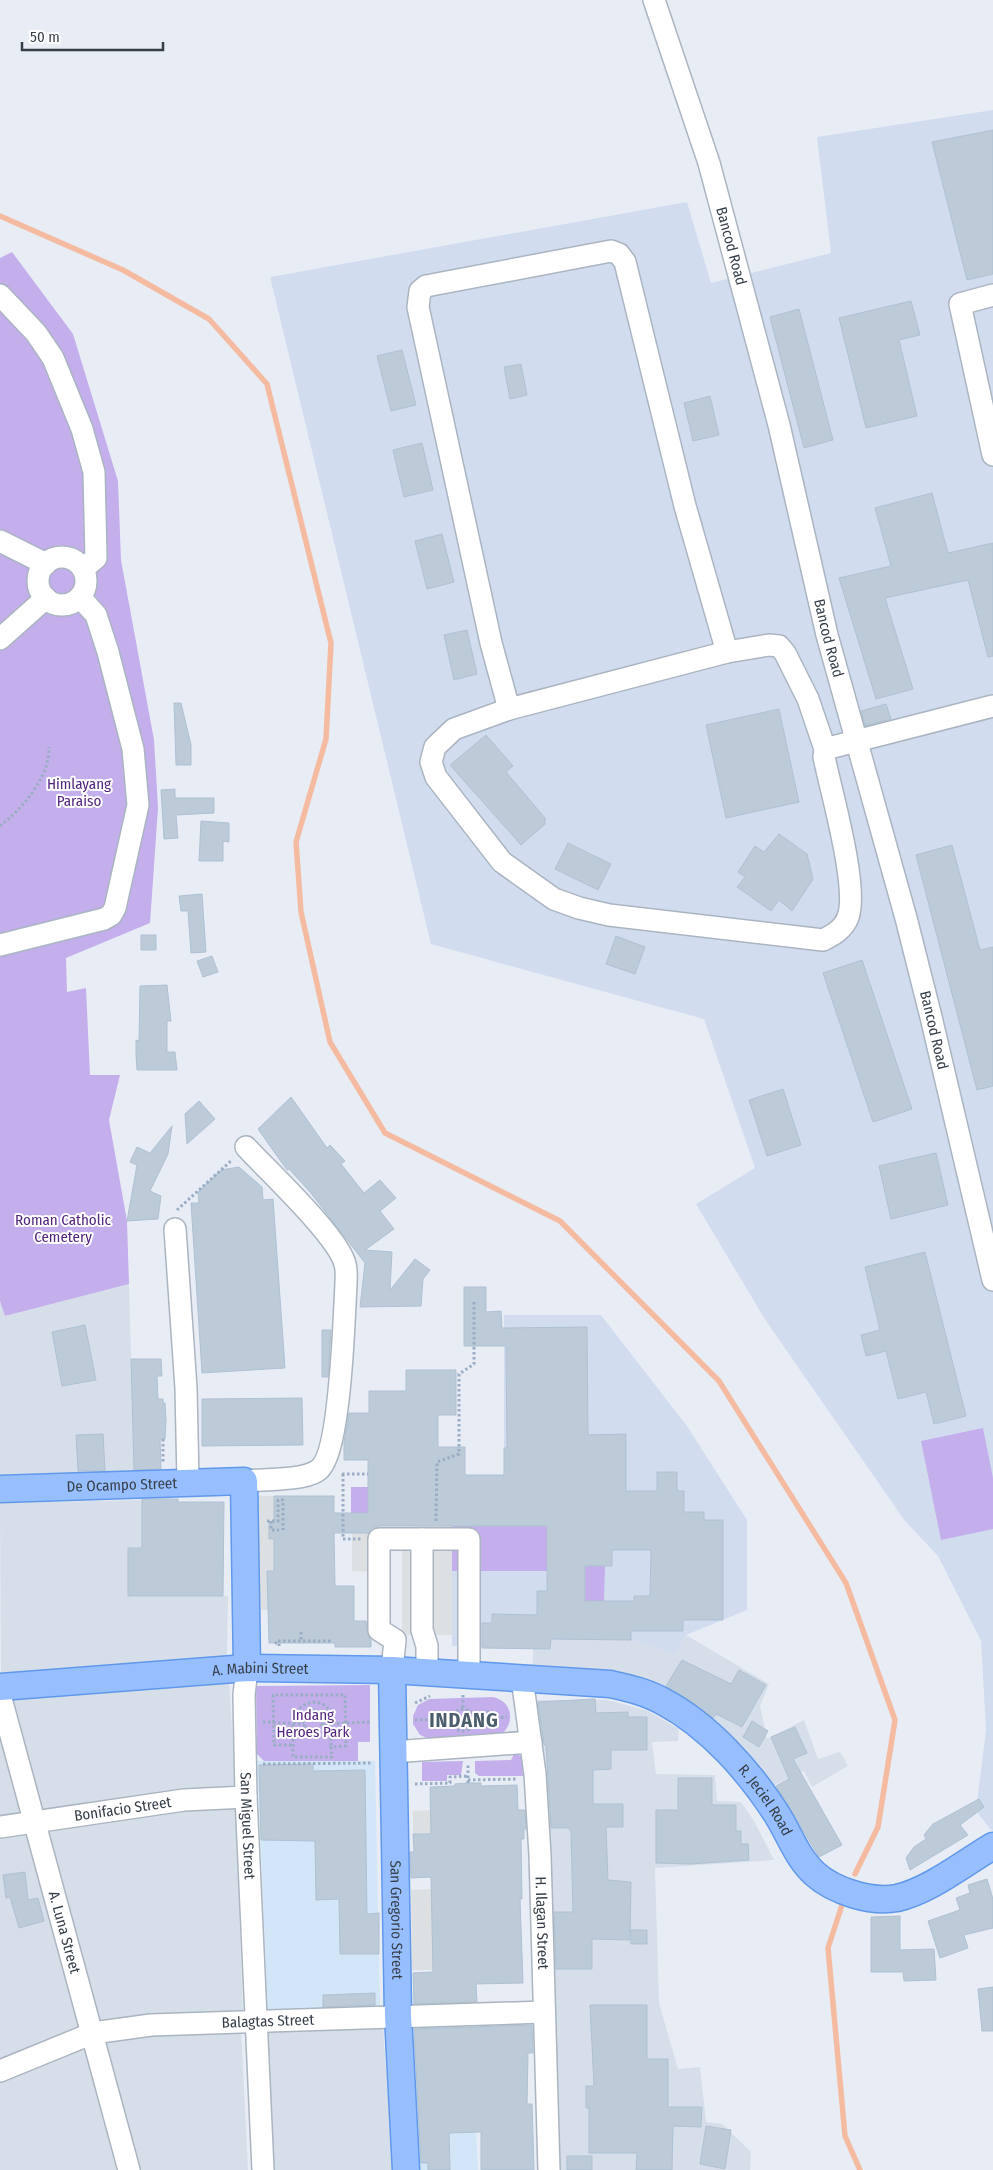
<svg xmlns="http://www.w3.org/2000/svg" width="993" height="2170" font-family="'Fira Sans Condensed',sans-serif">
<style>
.residential{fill:#d6dee9}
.commercial{fill:#d2e6f8}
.education{fill:#d1ddef}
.green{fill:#c4aeec}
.parking{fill:#dde0e3}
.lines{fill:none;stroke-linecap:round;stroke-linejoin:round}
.stream{stroke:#f5bba1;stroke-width:5.5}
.building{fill:#bdcad7;stroke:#afc1d3;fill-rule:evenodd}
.minor-casing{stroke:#aab5c1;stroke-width:24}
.major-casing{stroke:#6098eb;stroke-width:29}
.path{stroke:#9aadc4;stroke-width:3;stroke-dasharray:2.5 2.5;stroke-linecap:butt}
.minor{stroke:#fff;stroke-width:21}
.major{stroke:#97bfff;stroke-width:26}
.labels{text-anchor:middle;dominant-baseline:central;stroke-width:4;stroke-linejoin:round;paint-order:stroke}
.street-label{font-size:15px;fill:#363f49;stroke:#fff}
.park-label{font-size:15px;fill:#54257f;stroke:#fff}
.district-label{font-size:20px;font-weight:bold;letter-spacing:1px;fill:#4c5d6d;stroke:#fff}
</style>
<rect width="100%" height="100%" fill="#e8edf5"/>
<path class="residential" d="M129,1284L134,1472L0,1477V1301L5,1316Z
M142,1500V1548H128V1596H228L227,1657L1,1678L0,1503Z
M686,1635L769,1684L760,1706L767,1739L804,1720L818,1759L840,1752L848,1766L812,1787L804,1771L771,1787L687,1708L533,1672V1648L551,1640H631L676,1655Z
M229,1683L236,1790L40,1817L11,1699Z
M533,1700H608L648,1711L679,1729L678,1741L652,1742L656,1774L715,1775L717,1801L741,1802L754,1821L774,1860L655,1868L659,2003L678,2069L700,2067L706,2122L722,2124L751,2152L750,2170H557Z
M0,1714L26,1816L0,1820Z
M235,1802L243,2016L99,2023L45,1832L130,1815Z
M27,1830L83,2026L0,2062V1834Z
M383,2027L393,2170H272L265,2031Z
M241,2030L248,2170H138L103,2038Z
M90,2044L121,2170H0V2079Z"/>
<path class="commercial" d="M257,1761H375L380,2007L268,2011Z
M471,2020L478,2170H419L413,2021Z"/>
<path class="education" d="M993,110V1830L992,1831L976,1811L986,1730L981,1641L938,1556L905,1521L766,1321L696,1204L755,1168L704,1019L431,944L270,277L687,202L711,283L831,253L817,137Z
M504,1315H601L687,1426L747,1520V1610L686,1635L676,1655L631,1640H551L550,1649L452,1646V1475H504Z"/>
<path class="green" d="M12,252L73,334L118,481L121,560L154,740L158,808L150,923L66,958L67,992L86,988L90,1075H120L109,1120L127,1221L129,1284L5,1316L0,1301V258Z
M983,1428L993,1478V1529L941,1540L921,1441Z
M351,1487H368V1513H351Z
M452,1526H547V1571H452Z
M585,1566H605L604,1601H585Z
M370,1685V1742H358V1761H264L257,1754L256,1686Z
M493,1697C512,1701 516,1722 501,1735L432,1740L420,1735L413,1724V1716L418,1705L429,1699Z
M514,1754L522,1756L523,1776H479L475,1773V1761L511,1760Z
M463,1761L461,1775H447V1781H422V1762Z"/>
<path class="parking" d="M257,1496H274V1523H269V1539H274V1610H257Z
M414,1526H452V1635H402V1545L414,1533Z
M352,1533H389L372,1572L352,1571Z
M431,1810V1834H413V1811Z
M432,1889L433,1970H412L411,1890Z"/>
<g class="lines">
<path class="stream" d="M0,216L123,270L209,319L267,384L331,643L326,739L296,842L301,912L330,1042L385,1133L560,1221L719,1381L846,1583L895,1720L878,1827L855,1874
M842,1905L828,1948L845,2136L860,2170"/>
</g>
<path class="building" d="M993,130V274L967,280L932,142Z
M911,301L920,335L899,340L917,416L866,428L839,318Z
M799,309L833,440L804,448L770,317Z
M402,350L416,405L391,411L377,356Z
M521,364L527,395L510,399L504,367Z
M710,396L719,435L693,441L684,403Z
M422,443L433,490L404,497L393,450Z
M932,493L948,553L993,543V656L988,657L968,580L885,598L913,689L876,699L839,578L891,566L875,508Z
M442,534L454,582L427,589L415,541Z
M467,630L477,674L454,680L444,635Z
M174,703H181L191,745V765H176Z
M886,704L891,719L865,726L861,711Z
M779,709L799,802L726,818L706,725Z
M486,735L513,766L506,772L545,818V824L521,845L450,765Z
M175,789V798H214V813L176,815L178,838L164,839L161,790Z
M201,821L229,823V842L223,841V861H199Z
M779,834L807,854L813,879L792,911L779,900L771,911L737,887L745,877L738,872L755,846L764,852Z
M568,843L611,864L598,890L555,869Z
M952,845L980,950L993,947V1086L977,1090L916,855Z
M202,894L206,952L191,953L188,911H181L179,896Z
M141,935H156V950H141Z
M616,936L645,947L635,974L606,964Z
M212,956L218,972L203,977L197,961Z
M862,960L912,1109L873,1122L823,973Z
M167,985L171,1021H167V1052H175L177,1070H137L136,1055V1040L139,1041L140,986Z
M783,1089L801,1145L767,1156L749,1100Z
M291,1097L327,1148L330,1145L345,1161L341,1164L364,1193L380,1180L396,1198L380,1211L394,1229L365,1250L392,1252L390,1290L415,1259L430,1270L423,1279L421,1306L360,1307L365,1263L310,1192L289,1169L287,1170L258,1129Z
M199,1101L215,1119L187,1144L185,1114Z
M172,1126L168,1154L150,1191L161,1196L158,1219L127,1221L137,1165L130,1162L137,1147L150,1153Z
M936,1153L948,1205L891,1219L879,1166Z
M239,1167L262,1187L263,1200L273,1199L285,1368L202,1373L191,1203H199L198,1192L221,1170Z
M925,1252L966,1416L934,1424L926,1392L898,1399L886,1351L866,1356L861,1335L880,1330L865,1267Z
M464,1287H486V1312L501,1311L502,1328L587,1327L588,1435L626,1434V1491H657V1472H677V1491H684V1512H704V1520H723V1620H683V1631H631V1640L551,1639L550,1649L482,1648V1623H492V1614L537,1615V1591H547V1526H379L372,1528L368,1533H334L335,1586H354V1621H366L367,1630L371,1640V1647H335V1643H269L267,1571H274V1539H269V1523H274V1496H334V1513H368V1460H344V1442L349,1413H369V1391H406V1370H456V1415H438V1447H465V1475H504V1448H507L506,1346H464ZM612,1550H651L650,1596H634V1601H585V1566H612Z
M85,1325L96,1380L62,1386L52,1332Z
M322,1330H331L328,1377H322Z
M131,1359H161L162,1376H157L158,1399H163V1403H165L166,1420L165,1439H160L161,1469L134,1470Z
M302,1398L303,1445L202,1446V1399Z
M103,1434L105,1471H78L76,1435Z
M142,1499H178V1502H224L223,1596H128V1548H142Z
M682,1660L731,1684L739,1670L766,1685L742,1727L716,1714L713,1718L689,1700L666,1686Z
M595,1699L596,1713L628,1712V1717H647V1750H611V1769L593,1770V1804H623V1827H606L608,1880L631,1882L630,1940L592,1939V1969H556L554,1912H573L571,1832L569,1828H551L546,1745H544L538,1702Z
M752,1721L768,1731L759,1747L743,1737Z
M795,1727L807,1753L793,1759L842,1845L819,1857L776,1786L789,1779L771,1737Z
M313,1764V1771L365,1770L367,1914L379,1913V1954H340L339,1899L316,1900L315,1841L261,1840L259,1765Z
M678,1778H712V1805H736V1831H741V1844H748L749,1860L690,1864L656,1863V1810H678Z
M468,1783H481V1786L517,1785L518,1810H525L526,1829H524V1839H521L522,1899H520L523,1983L476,1984L477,2002L414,2004L413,1973L433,1972L431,1877L411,1878L410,1852H414L413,1834H431L430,1787L455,1786V1784Z
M979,1799L984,1807L960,1825L968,1835L910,1870L906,1858L914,1847L926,1839L924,1835L933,1824Z
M25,1872L28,1900L38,1898L44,1921L19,1928L10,1897L6,1898L3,1875Z
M987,1879L993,1899V1928L964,1935L968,1948L940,1958L928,1921L960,1910L956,1898L970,1893L968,1885Z
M900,1916V1950L934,1949L936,1980L904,1981L903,1972H871V1917Z
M631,1930H647V1944H631Z
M993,1987V2031H982L978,1989Z
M375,1993V2005L323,2007V1995Z
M590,2005H647V2059H668V2107H702L701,2127L673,2126L672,2170H636L637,2153H589V2108H586V2086H594Z
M532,2025L533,2053H528L527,2104H532L534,2170H481V2132L449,2133L450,2170H428V2163H421L414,2029Z
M706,2126L731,2130L725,2169L700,2164Z
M567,2156H592V2170H567Z"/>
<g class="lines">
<defs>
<g id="minor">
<path id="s1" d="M654,0L709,163L779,425L827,635L906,918L931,1017L993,1280"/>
<path d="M0,295L36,333L53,358L82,429L94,472L96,558L83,569"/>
<path d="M993,295L960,304L993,455"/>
<path d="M0,541L46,564"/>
<circle cx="62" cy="581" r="24"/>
<path d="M0,639L46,598"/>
<path d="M509,709L491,643L418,307L420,291L426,286L611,251L619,254L625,262L685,506L727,652"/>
<path d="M825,749L808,699L785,653L779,646L769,645L727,652L509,709L454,729L435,747L431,762L436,777L502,862L554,899L579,908L609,915L823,940C833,935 844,929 848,917C859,888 831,791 824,757L825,749L993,706"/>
<path d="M0,945L104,919L111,915L115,908L138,805L133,749L108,652L96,615L80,597"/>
<path d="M175,1229L186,1388L188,1481"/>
<path d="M244,1481C264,1479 301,1481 317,1471C341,1457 344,1315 346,1284C346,1277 347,1270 345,1264C338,1236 268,1171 246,1147"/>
<path d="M422,1539H469V1675"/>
<path id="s2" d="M247,1668L244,1695L246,1797L263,2170"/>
<path d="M392,1670L395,1640L379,1630V1539H422V1630L427,1646V1672"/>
<path id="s3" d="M522,1678L535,1774L540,1855L549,2170"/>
<path id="s4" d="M0,1695L129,2170"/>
<path d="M392,1752L531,1742"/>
<path id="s5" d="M0,1827L184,1800L246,1797"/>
<path id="s6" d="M0,2071L93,2033L151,2025L544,2012"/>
</g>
<g id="major">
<path id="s7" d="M0,1489L244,1481L247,1668"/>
<path id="s8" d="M392,1670L398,2015L406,2170"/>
<path id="s9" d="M0,1687L247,1668L392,1670L610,1684C628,1688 647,1692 664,1702C709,1726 749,1771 776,1813C789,1833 797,1858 815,1874C834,1891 871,1903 897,1898C929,1891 964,1863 993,1846"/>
</g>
</defs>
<use href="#minor" class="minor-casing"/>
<use href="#major" class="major-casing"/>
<path class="path" d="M0,826C22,809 50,777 49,747
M177,1210L232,1160
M163,1439V1463
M342,1474H368
M343,1474V1539H361
M267,1521H278V1500H283V1530
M271,1521V1530H279
M436,1521L437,1462L459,1454V1374L474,1364V1302
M301,1632V1641
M279,1646V1643H276V1641H332
M463,1695V1709
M415,1703L430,1696
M452 1720a11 11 0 1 1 22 0a11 11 0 1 1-22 0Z
M303 1720a10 10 0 1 1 20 0a10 10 0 1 1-20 0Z
M484.5 1717a5.5 5.5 0 1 1 11 0a5.5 5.5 0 1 1-11 0Z
M496,1718L507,1717
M474,1719L485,1718
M415,1720L453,1719
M263,1722L304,1724
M293,1722C298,1696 331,1695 333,1722
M331,1723V1747
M293,1724V1757H332L331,1747L346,1746L345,1695H273L274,1745H293
M322,1724L372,1722
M263,1764L372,1763
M468,1780L517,1779
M468,1783V1765
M415,1784L450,1783V1777L468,1776"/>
<use href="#minor" class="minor"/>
<use href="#major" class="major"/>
</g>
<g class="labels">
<g class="street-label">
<text stroke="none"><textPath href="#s1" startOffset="258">Bancod Road</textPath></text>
<text stroke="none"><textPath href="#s1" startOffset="662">Bancod Road</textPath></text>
<text stroke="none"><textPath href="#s1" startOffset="1068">Bancod Road</textPath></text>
<text stroke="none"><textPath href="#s7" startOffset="122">De Ocampo Street</textPath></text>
<text stroke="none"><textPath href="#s9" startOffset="261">A. Mabini Street</textPath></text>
<text stroke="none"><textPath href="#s9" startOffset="811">R. Jeciel Road</textPath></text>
<text stroke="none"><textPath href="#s5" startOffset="124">Bonifacio Street</textPath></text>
<text stroke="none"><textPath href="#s2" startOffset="158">San Miguel Street</textPath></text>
<text stroke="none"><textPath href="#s8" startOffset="250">San Gregorio Street</textPath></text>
<text stroke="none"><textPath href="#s3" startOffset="246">H. Ilagan Street</textPath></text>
<text stroke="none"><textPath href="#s4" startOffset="246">A. Luna Street</textPath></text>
<text stroke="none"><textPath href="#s6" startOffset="276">Balagtas Street</textPath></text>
</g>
<g class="park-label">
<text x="79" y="784">Himlayang<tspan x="79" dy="17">Paraiso</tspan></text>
<text x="63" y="1220">Roman Catholic<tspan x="63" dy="17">Cemetery</tspan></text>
<text x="313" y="1715">Indang<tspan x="313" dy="17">Heroes Park</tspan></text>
</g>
<g class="district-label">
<text x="464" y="1720">INDANG</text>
</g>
</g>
<path d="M22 42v8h141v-8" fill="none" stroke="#363f49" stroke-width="2.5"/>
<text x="30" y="42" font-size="15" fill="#363f49" stroke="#ffffff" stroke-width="4" paint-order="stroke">50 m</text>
</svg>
